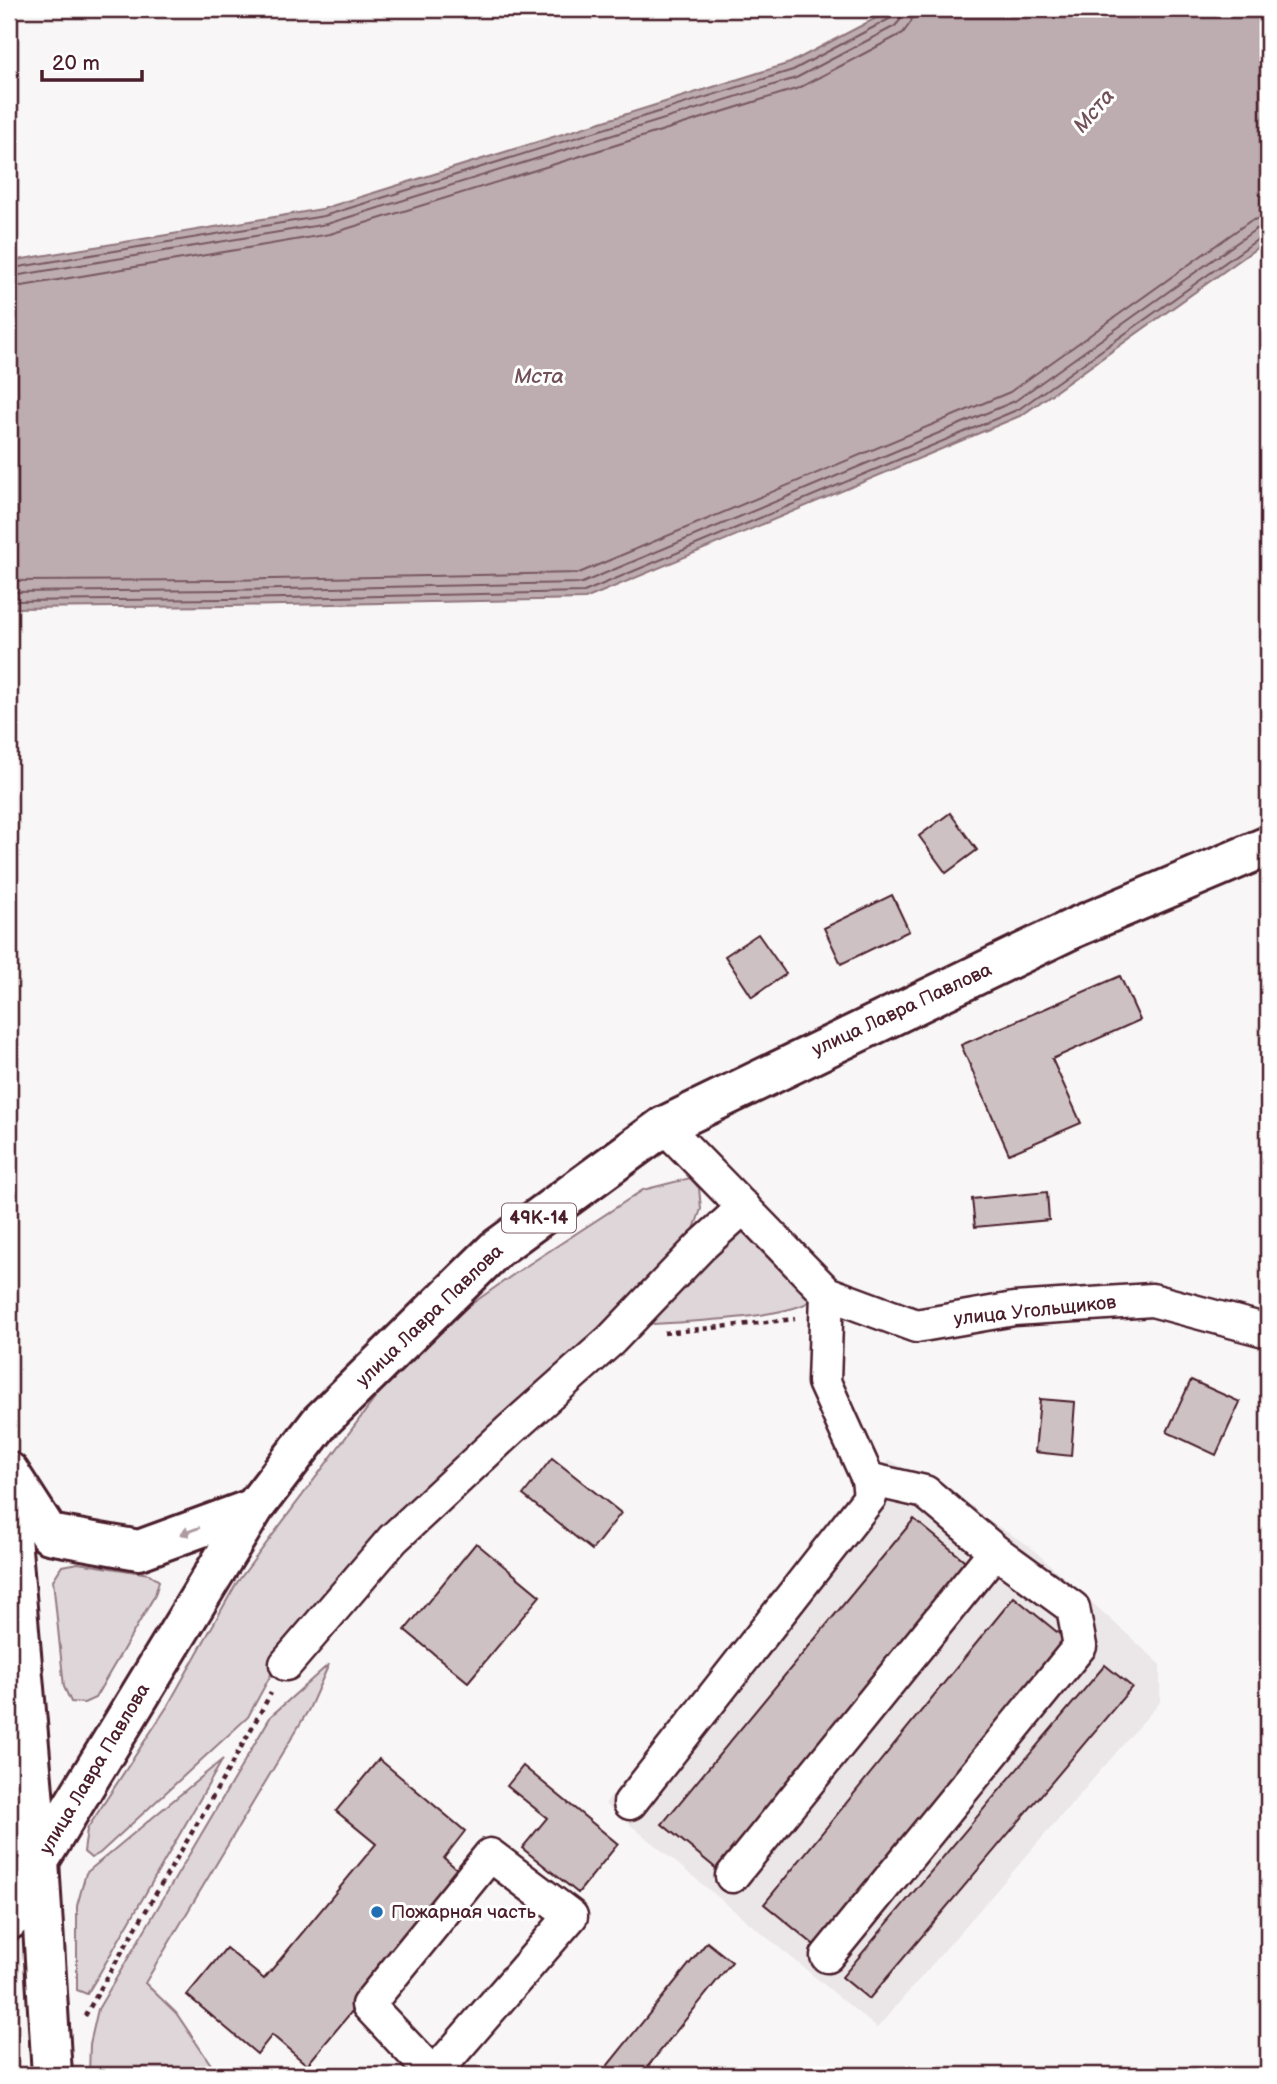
<svg xmlns="http://www.w3.org/2000/svg" width="1277" height="2084" font-family="'Balsamiq Sans',sans-serif">
<style>
.built{fill:#ebe6e8}
.green{fill:#ded6d9;stroke:#947a82;stroke-width:2}
.water{fill:#bdadb0;stroke:#8f747b;stroke-width:2}
.lines{fill:none;stroke-linecap:round;stroke-linejoin:round}
.shore{stroke:#785860;stroke-width:2}
.building{fill:#cdc1c4;stroke:#4a1f2b;stroke-width:2}
.minor-casing{stroke:#4a1f2b;stroke-width:37}
.major-casing{stroke:#4a1f2b;stroke-width:44}
.path{stroke:#4a1f2b;stroke-width:4.5;stroke-dasharray:5 5;stroke-linecap:butt}
.minor{stroke:#fff;stroke-width:32}
.major{stroke:#fff;stroke-width:38}
.oneway{fill:#ae9aa0}
.poi-dot{fill:#1f6fb2;stroke:#fff;stroke-width:2.5}
.labels{text-anchor:middle;dominant-baseline:central;stroke-width:6;stroke-linejoin:round;paint-order:stroke}
.shield{fill:#fff;stroke:#80626b;stroke-width:2}
.shield-label{font-size:18px;font-weight:bold;fill:#4a1f2b}
.street-label{font-size:19px;fill:#4a1f2b;stroke:#fff}
.poi-label{font-size:19px;fill:#4a1f2b;stroke:#fff;text-anchor:start}
.water-label{font-size:21px;font-style:italic;fill:#72515a;stroke:#fff}
</style>
<rect width="100%" height="100%" fill="#f8f6f7"/>
<filter id="ink" filterUnits="userSpaceOnUse"><feTurbulence type="fractalNoise" baseFrequency=".0143" numOctaves="2"/><feDisplacementMap in="SourceGraphic" scale="14" xChannelSelector="R" yChannelSelector="G"/><feConvolveMatrix kernelMatrix="1 2 1 2 8 2 1 2 1" color-interpolation-filters="sRGB"/></filter>
<g filter="url(#ink)">
<path class="built" d="M890,1460L1028,1545L1160,1664V1702L877,2028L605,1804L843,1501Z"/>
<path class="green" d="M690,1178L699,1188L701,1209L693,1232L628,1304L281,1656L248,1717L100,1853L91,1858L84,1852L87,1829L167,1707L236,1584L379,1393L439,1327L517,1272L643,1190Z
M739,1228L749,1233L813,1299C791,1319 675,1322 640,1325L706,1258L727,1244Z
M78,1563L149,1574L159,1581L155,1595L95,1698L84,1703L71,1702L64,1687L53,1580L62,1566Z
M329,1664L309,1709L145,1983L176,2013L218,2075H89L90,2044L98,2009L271,1716Z
M223,1759L98,1976L87,1994L77,1990V1906L86,1873Z"/>
<path class="water" d="M893,9H1268V240L1022,415L585,599L228,606L9,608V258L17,260L322,209L790,63Z"/>
<g class="lines">
<path class="shore" d="M9,265L19,267L324,216L793,70L891,18L895,9
M9,274L20,275L327,224L796,78L895,26L902,18L903,9
M9,285L22,286L330,234L799,88L903,33L911,22L914,9
M9,581L227,580L579,573L1010,392L1250,221L1268,216
M9,592L227,590L582,583L1015,401L1256,229L1268,226
M9,601L227,599L584,592L1019,409L1261,237L1268,235"/>
</g>
<path class="building" d="M950,813L977,850L946,873L919,836Z
M892,895L909,931L841,964L824,928Z
M758,934L786,974L752,997L725,956Z
M1120,976L1140,1020L1052,1059L1081,1123L1009,1154L961,1045Z
M1047,1192L1049,1220L975,1227L972,1199Z
M1191,1380L1240,1402L1216,1455L1167,1432Z
M1040,1399L1075,1402L1071,1456L1035,1452Z
M552,1458L621,1513L592,1550L523,1495Z
M914,1519L970,1565L718,1870L662,1824Z
M476,1543L540,1596L468,1682L405,1630Z
M1014,1597L1068,1641L818,1948L764,1904Z
M1105,1665L1132,1687L869,1999L842,1977Z
M379,1759L465,1831L444,1858L465,1876L307,2065L272,2035L257,2054L187,1995L226,1948L264,1979L376,1844L336,1811Z
M523,1766L618,1844L578,1893L522,1848L547,1818L507,1786Z
M707,1942L732,1962L641,2075H600Z"/>
<g class="lines">
<defs>
<path id="minor" d="M664,1126L827,1293L916,1326L1014,1309L1152,1300L1268,1331
M286,1664L393,1539L511,1429L611,1340L701,1246L744,1207
M630,1803L870,1497L868,1479L824,1382L827,1293
M732,1876L995,1551L925,1492L868,1479
M827,1956L1080,1646L1073,1608L995,1551
M433,2075L571,1916L490,1855L368,2005L434,2075"/>
<path id="major" d="M9,1472L49,1534L139,1550L254,1508
M9,1515L39,1861L52,2075
M9,1920L39,1861L254,1508L320,1422L496,1249L664,1126L1076,927L1268,846"/>
</defs>
<use href="#minor" class="minor-casing"/>
<use href="#major" class="major-casing"/>
<path class="path" d="M664,1333L795,1319
M85,2016C146,1908 212,1802 271,1693"/>
<use href="#minor" class="minor"/>
<use href="#major" class="major"/>
</g>
<defs><path id="oneway-solid" d="M-6-.8H1V-3.2L6.5 0L1 3.2V.8H-6Z" transform="scale(1.75)"/></defs>
<use class="oneway" href="#oneway-solid" transform="translate(190 1531) rotate(160)"/>
</g>
<circle class="poi-dot" cx="377" cy="1912" r="7"/>
<g class="labels">
<rect class="shield" x="502" y="1203.5" width="74" height="29" rx="5"/>
<g class="shield-label">
<text x="539" y="1218">49К-14</text>
</g>
<g class="street-label">
<text transform="translate(902 1010) rotate(-25)">улица Лавра Павлова</text>
<text transform="translate(1035 1311) rotate(-6)">улица Угольщиков</text>
<text transform="translate(430 1316) rotate(-44)">улица Лавра Павлова</text>
<text transform="translate(95 1769) rotate(-59)">улица Лавра Павлова</text>
</g>
<g class="poi-label">
<text x="391" y="1912">Пожарная часть</text>
</g>
<g class="water-label">
<text transform="translate(1094 111) rotate(-49)">Мста</text>
<text x="539" y="376">Мста</text>
</g>
</g>
<rect width="1277" height="2084" fill="none" stroke="#fff" stroke-width="35"/>
<rect x="18" y="18" width="1242" height="2049" fill="none" stroke="#4a1f2b" stroke-width="2.5" filter="url(#ink)"/>
<path d="M42 70v10h100v-10" fill="none" stroke="#4a1f2b" stroke-width="3.5"/>
<text x="52" y="70" font-size="21" fill="#4a1f2b" stroke="#ffffff" stroke-width="5" paint-order="stroke">20 m</text>
</svg>
